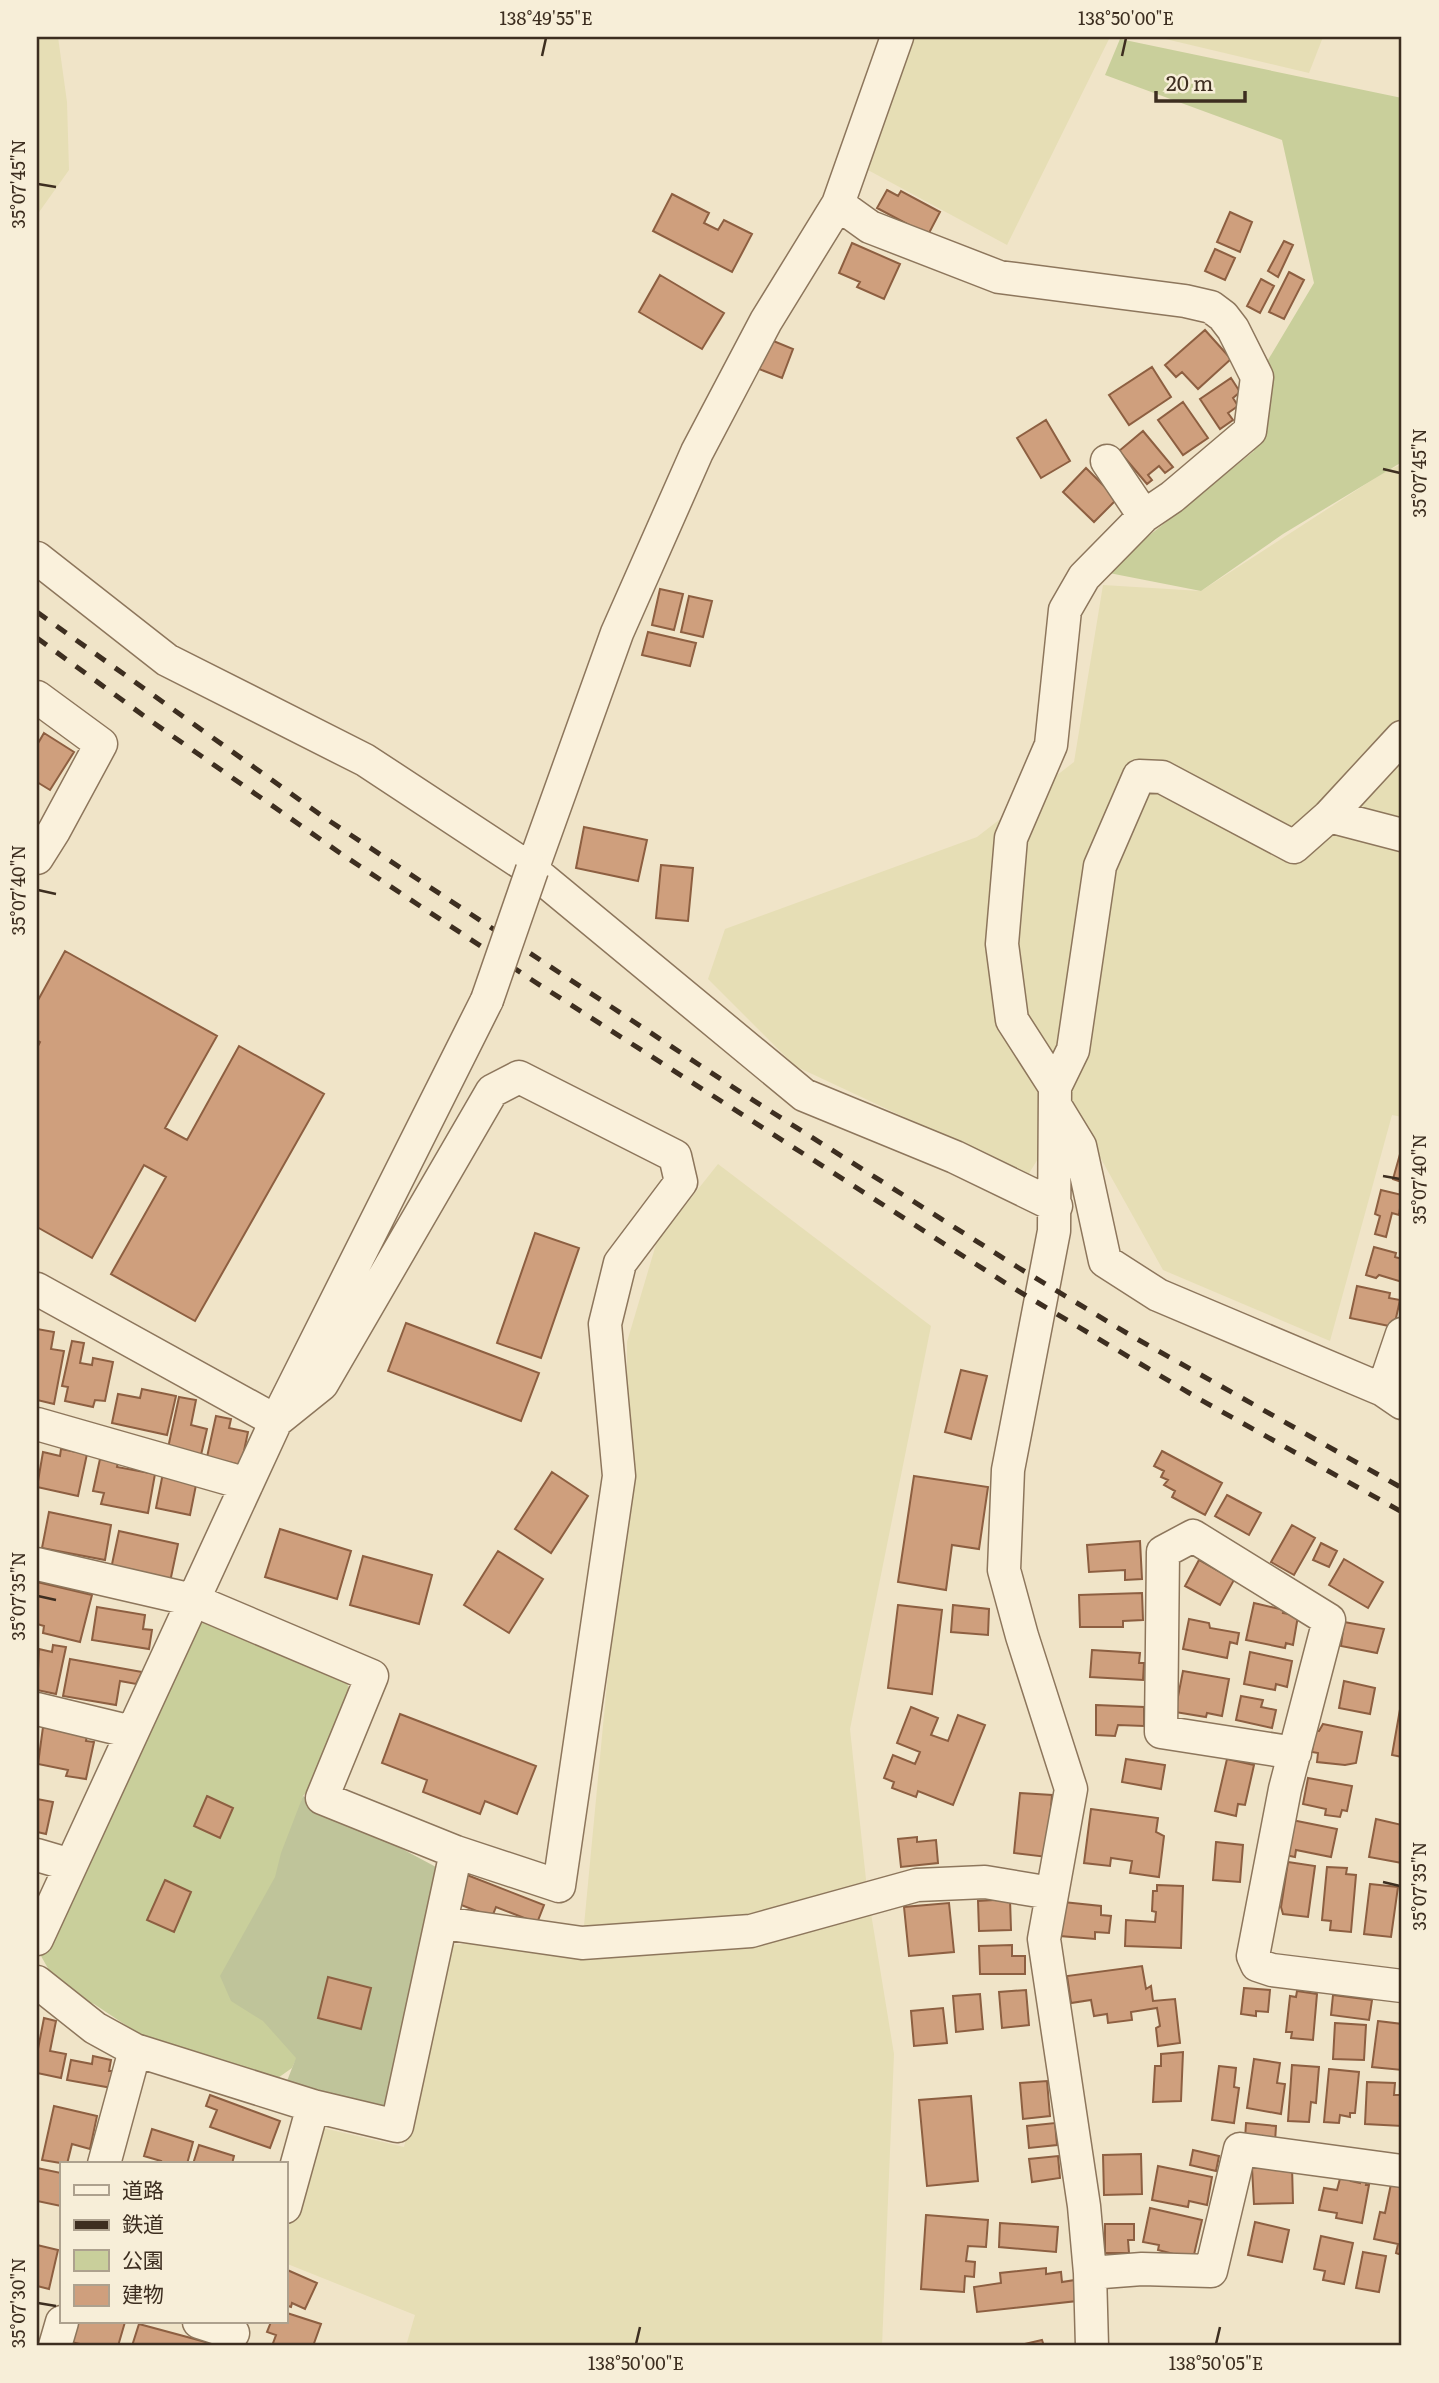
<svg xmlns="http://www.w3.org/2000/svg" width="1439" height="2383" font-family="Literata,'Noto Sans JP',serif">
<style>
.farmland{fill:#e6deb5}
.green{fill:#c9cf9b}
.cemetery{fill:#bfc49a}
.building{fill:#cf9f7d;stroke:#8d5f41;stroke-width:2}
.lines{fill:none;stroke-linecap:round;stroke-linejoin:round}
.minor-casing{stroke:#8d765c;stroke-width:35}
.minor{stroke:#faf1dc;stroke-width:32}
.rail{stroke:#3d2e20;stroke-width:5;stroke-dasharray:12 12;stroke-linecap:butt}
.minor-bridge-casing{stroke:#8d765c;stroke-width:35;stroke-linecap:butt}
.minor-bridge{stroke:#faf1dc;stroke-width:32}
.ticks{fill:none;stroke:#3d2e20;stroke-width:2.5}
.neatline{fill:none;stroke:#3d2e20;stroke-width:2.5}
.ticks-label{font-size:18px;text-anchor:middle;fill:#3d2e20}
</style>
<rect width="100%" height="100%" fill="#f0e4c8"/>
<path class="farmland" d="M37,37H58L67,102L69,170L37,215Z
M910,37H1110L1007,245L866,169Z
M1157,37H1323L1309,73Z
M1400,465L1402,466V1117L1392,1115L1330,1341L1163,1270L1071,1105L1028,1175L795,1066L708,979L725,929L977,837L1074,762L1103,585L1201,591L1383,473Z
M718,1164L931,1326L850,1729L867,1889L894,2054L882,2346H406L415,2315L285,2263V2228L319,2127L404,2147L449,1945L583,1936L627,1474V1342L657,1241Z"/>
<path class="green" d="M1120,39L1402,98V462L1283,534L1201,591L1104,572L1254,451L1265,365L1314,283L1282,140L1105,75Z
M193,1600L347,1681L351,1704L319,1780L303,1796L280,1870L250,1928L268,2023L282,2037L297,2057L292,2068L275,2080L157,2046L94,2004L62,1993L37,1949Z"/>
<path class="cemetery" d="M303,1796L436,1867L391,2114L287,2081L296,2058L263,2021L231,2001L220,1976L275,1877L281,1853Z"/>
<path class="building" d="M887,190L898,196L901,191L940,212L928,235L877,208Z
M672,194L709,213L704,223L718,230L724,220L752,234L732,272L653,231Z
M1230,212L1252,222L1240,252L1217,242Z
M1284,241L1293,245L1278,277L1268,271Z
M852,243L900,264L884,299L857,287L860,282L839,273Z
M1215,249L1235,258L1225,280L1205,271Z
M1289,272L1304,280L1284,319L1269,312Z
M660,275L724,313L702,349L639,312Z
M1261,279L1274,286L1260,313L1247,306Z
M1205,330L1231,359L1198,389L1182,372L1176,377L1165,365Z
M771,340L793,349L782,378L759,369Z
M1152,367L1171,397L1129,425L1109,395Z
M1231,378L1240,392L1233,398L1238,406L1228,413L1233,420L1220,429L1200,399Z
M1183,402L1208,438L1183,455L1158,420Z
M1046,420L1070,461L1041,478L1017,438Z
M1143,431L1173,467L1165,473L1159,466L1148,475L1152,480L1147,484L1119,451Z
M1086,468L1117,499L1094,522L1063,492Z
M660,589L683,594L674,630L652,625Z
M689,596L712,601L703,637L681,632Z
M648,632L696,643L690,666L642,655Z
M44,733L74,752L50,790L37,782V745Z
M584,827L647,840L638,881L576,868Z
M661,865L693,868L688,921L656,918Z
M65,951L217,1036L165,1128L187,1140L239,1046L324,1094L195,1321L111,1274L166,1177L144,1165L92,1258L37,1227V1048L40,1042L37,1040V1002Z
M1402,1147V1182L1393,1179Z
M1381,1190L1402,1195L1399,1215L1392,1213L1386,1237L1375,1234L1380,1216L1375,1214Z
M535,1233L579,1248L541,1358L497,1343Z
M1374,1247L1396,1253L1395,1257L1402,1259V1282L1379,1275L1376,1278L1366,1275Z
M1357,1286L1390,1293L1389,1298L1400,1300L1394,1327L1350,1318Z
M406,1323L539,1373L521,1421L388,1371Z
M37,1329L54,1332L51,1349L64,1351L54,1404L37,1400Z
M72,1341L84,1343L80,1363L92,1365L93,1358L113,1362L105,1401L95,1400L93,1407L65,1401L68,1387L62,1386Z
M961,1370L987,1376L971,1439L945,1432Z
M142,1389L176,1396L167,1435L112,1423L118,1394L140,1398Z
M179,1397L196,1400L191,1425L207,1429L201,1455L168,1448Z
M216,1416L231,1419L229,1428L248,1432L241,1465L207,1457Z
M61,1449L87,1454L78,1496L37,1487L43,1452L60,1456Z
M1162,1451L1222,1483L1205,1515L1172,1497L1175,1491L1164,1485L1168,1480L1161,1477L1164,1471L1154,1466Z
M100,1459L118,1462L117,1467L155,1474L148,1513L101,1504L104,1493L93,1491Z
M552,1472L588,1496L551,1553L515,1529Z
M163,1473L197,1480L190,1515L156,1508Z
M914,1476L988,1487L979,1549L952,1545L946,1590L898,1582Z
M1227,1495L1261,1513L1249,1535L1215,1516Z
M49,1512L111,1525L105,1560L42,1548Z
M1292,1525L1315,1538L1294,1575L1271,1562Z
M280,1529L351,1551L337,1599L265,1577Z
M119,1531L178,1544L170,1582L111,1569Z
M1140,1541L1142,1579L1125,1580V1570L1089,1572L1087,1545Z
M1321,1543L1337,1551L1329,1567L1313,1560Z
M498,1551L543,1579L509,1633L464,1605Z
M363,1556L432,1575L419,1624L350,1605Z
M1344,1559L1383,1582L1368,1608L1329,1585Z
M1199,1560L1234,1580L1220,1605L1185,1586Z
M37,1582L92,1595L80,1642L43,1633L44,1626L37,1624Z
M1142,1593L1143,1620L1123,1621V1627H1080L1079,1595Z
M1254,1603L1284,1610L1283,1613L1298,1616L1293,1645L1286,1643L1285,1648L1246,1640Z
M898,1605L942,1610L932,1694L888,1688Z
M953,1605L989,1609L988,1635L951,1632Z
M97,1607L145,1615L143,1629L152,1630L149,1649L92,1640Z
M1189,1619L1209,1623L1210,1628L1239,1633L1237,1644L1230,1642L1227,1658L1183,1649Z
M1344,1622L1384,1629L1377,1653L1341,1646Z
M53,1645L66,1647L56,1694L37,1690L39,1649L52,1652Z
M1092,1650L1140,1653L1139,1663H1144L1143,1680L1090,1677Z
M1250,1652L1292,1661L1287,1687L1276,1684L1275,1690L1244,1684Z
M70,1659L142,1672L136,1684L120,1681L116,1705L63,1696Z
M1183,1671L1229,1679L1222,1716L1207,1713L1206,1717L1175,1712Z
M1344,1681L1375,1688L1370,1714L1339,1708Z
M1241,1696L1263,1700L1261,1707L1276,1710L1272,1728L1236,1720Z
M1402,1698V1757L1392,1755Z
M1096,1705L1144,1707V1726L1118,1725L1115,1736L1096,1735Z
M911,1707L938,1718L931,1735L948,1741L958,1715L985,1725L953,1805L918,1791L916,1797L892,1788L894,1782L884,1778L893,1755L915,1764L920,1752L897,1743Z
M400,1714L536,1766L517,1814L485,1801L480,1814L423,1792L427,1780L382,1763Z
M1323,1724L1362,1732L1356,1763L1345,1765L1317,1762L1318,1753L1312,1752L1314,1731H1319Z
M43,1727L87,1736L86,1741L94,1742L86,1779L66,1776L68,1770L38,1764Z
M1126,1759L1165,1765L1161,1789L1122,1782Z
M1227,1759L1254,1765L1245,1805L1238,1804L1236,1816L1215,1811Z
M1308,1778L1352,1786L1347,1811L1342,1810L1340,1817L1325,1815L1326,1809L1303,1804Z
M1020,1793L1052,1795L1047,1857L1014,1853Z
M207,1796L233,1808L220,1838L194,1826Z
M37,1799L53,1802L46,1834L37,1832Z
M1091,1809L1158,1818L1156,1832L1164,1836L1159,1877L1130,1873L1132,1861L1111,1858L1110,1866L1084,1863Z
M1376,1819L1402,1825V1863L1369,1857Z
M1292,1820L1337,1829L1331,1857L1296,1850L1295,1857L1285,1855Z
M917,1837V1842L936,1840L938,1863L901,1867L898,1839Z
M1216,1842L1243,1845L1240,1882L1213,1880Z
M1288,1862L1315,1866L1308,1917L1283,1914L1281,1907Z
M1327,1867L1347,1868L1346,1874L1356,1875L1351,1932L1330,1930L1331,1921L1322,1920Z
M467,1875L544,1905L537,1923L496,1907L492,1917L456,1903Z
M165,1880L191,1892L174,1932L147,1920Z
M1370,1884L1398,1887L1391,1937L1364,1934Z
M1157,1885L1183,1886L1181,1948L1125,1946L1126,1920L1155,1922L1156,1912L1152,1911L1153,1891H1157Z
M1010,1899L1011,1930L979,1931L978,1901Z
M1063,1902L1101,1906V1915L1111,1916L1109,1933L1095,1932V1939L1060,1936Z
M949,1903L954,1952L909,1956L904,1907Z
M1012,1945V1956H1025V1974H980L979,1946Z
M1142,1966L1146,1989L1151,1986L1153,2001L1175,1999L1180,2043L1158,2046L1156,2028L1160,2026L1157,2008L1131,2012L1132,2020L1108,2023L1107,2014L1094,2016L1091,2000L1071,2003L1067,1976Z
M328,1977L371,1988L361,2029L318,2018Z
M1244,1988L1270,1990L1268,2012L1256,2011V2016L1241,2014Z
M1026,1990L1029,2025L1002,2028L999,1992Z
M1297,1991L1317,1994L1313,2040L1291,2038L1292,2032H1286L1290,1996L1296,1997Z
M980,1994L983,2029L956,2032L953,1996Z
M1333,1995L1372,2000L1369,2020L1331,2015Z
M943,2008L947,2043L914,2046L911,2011Z
M44,2018L56,2021L50,2051L66,2054L61,2078L37,2073V2054Z
M1378,2021L1402,2024V2070L1372,2067Z
M1335,2023L1366,2025L1364,2060L1333,2059Z
M1183,2052L1181,2101L1153,2102L1155,2066H1161V2054Z
M93,2056L111,2060L109,2071H114L112,2088L67,2080L71,2060L92,2064Z
M1254,2059L1280,2063L1277,2083L1285,2084L1281,2114L1247,2108Z
M1292,2065L1319,2067L1316,2103L1311,2102L1309,2122L1288,2121Z
M1219,2066L1236,2068L1234,2087L1239,2088L1234,2123L1212,2120Z
M1329,2069L1359,2072L1355,2113H1350V2117L1340,2115L1339,2123L1324,2122Z
M1047,2081L1050,2116L1023,2119L1020,2083Z
M1367,2082L1395,2083L1394,2095H1402V2126L1365,2124Z
M210,2095L280,2121L270,2148L210,2127L217,2110L206,2106Z
M971,2096L978,2181L927,2186L919,2100Z
M54,2106L97,2116L90,2149L72,2144L67,2164L42,2160Z
M1055,2123L1057,2145L1029,2148L1027,2126Z
M1246,2123L1276,2126L1275,2142L1245,2139Z
M152,2129L193,2142L187,2164H160L161,2161L144,2156Z
M199,2145L234,2156L232,2164H193Z
M1193,2150L1219,2156L1216,2171L1190,2165Z
M1141,2154L1142,2194L1104,2195L1103,2155Z
M1058,2156L1060,2178L1032,2182L1029,2159Z
M1158,2166L1212,2177L1207,2205L1189,2201L1188,2207L1152,2200Z
M1292,2166L1293,2203L1254,2204L1252,2168Z
M37,2168L61,2173V2206L37,2201Z
M1342,2171L1353,2174L1351,2181L1360,2183L1362,2175L1368,2176L1366,2185H1369L1362,2223L1336,2218L1337,2213L1319,2210L1324,2188L1337,2190Z
M1391,2184L1402,2186V2255L1396,2253L1398,2244L1374,2239L1380,2212L1385,2213Z
M1150,2208L1202,2220L1193,2259L1158,2250L1159,2245L1143,2242Z
M926,2215L988,2220L986,2247L968,2246L966,2261L975,2262L974,2277L965,2276L964,2292L921,2289Z
M1255,2222L1289,2230L1282,2262L1248,2255Z
M1000,2223L1058,2227L1056,2252L999,2247Z
M1105,2224H1134V2240H1128L1129,2253H1105Z
M1321,2236L1353,2243L1344,2284L1323,2280L1325,2271L1314,2269Z
M37,2245L58,2250L49,2289L37,2286Z
M1363,2252L1386,2256L1379,2292L1356,2288Z
M1046,2268V2274L1061,2272L1062,2282L1075,2280L1077,2301L977,2312L974,2287L1001,2283L1000,2273Z
M285,2269L317,2283L305,2309L292,2303L291,2307L285,2305Z
M287,2313L321,2324L313,2346H272L276,2335L267,2332L271,2322H285Z
M77,2322H125L118,2346H89L71,2342Z
M139,2324L213,2344L212,2346H132Z
M1042,2340L1044,2346H1016Z"/>
<g class="lines">
<defs>
<path id="minor" d="M838,204L870,227L999,277L1185,301L1211,307L1223,316L1233,329L1257,377L1250,431L1172,497L1144,516L1084,577L1065,610L1051,745L1011,838L1002,944L1012,1020L1055,1087L1054,1231L1008,1470L1004,1570L1022,1636L1071,1789L1044,1939L1084,2206L1090,2273L1092,2346
M1107,461L1144,516
M37,558L167,660L365,760L532,870L804,1095L955,1157L1056,1206
M37,697L101,744L54,831L37,858
M1329,816L1402,835
M532,870L617,633L697,452L766,321L838,204L897,37
M1055,1087L1073,1050L1100,866L1139,776L1162,777L1294,847L1329,816L1402,737
M1055,1105L1080,1146L1105,1261L1158,1295L1383,1390L1402,1403
M37,1289L276,1421L322,1384L492,1091L519,1077L675,1156L681,1182L620,1263L605,1324L619,1476L559,1886L456,1852L322,1798L372,1676L193,1600L37,1564
M1383,1390L1402,1334
M37,1424L247,1484
M37,1709L132,1732
M1295,1753L1161,1732L1163,1552L1193,1536L1329,1620L1285,1789L1253,1956L1257,1965L1272,1970L1402,1986
M37,1855L71,1865
M443,1923L582,1943L751,1931L917,1885L985,1882L1051,1893
M37,1939L276,1421L487,1000
M37,1982L95,2028L135,2050L313,2106L397,2126L456,1852
M104,2164L135,2050
M285,2207L313,2106
M1090,2273L1142,2269L1211,2271L1240,2149L1402,2171
M199,2322L233,2333
M55,2346L62,2322"/>
</defs>
<use href="#minor" class="minor-casing"/>
<use href="#minor" class="minor"/>
<path class="rail" d="M37,612L325,818L748,1097L1019,1268L1130,1335L1402,1488
M37,638L151,721L340,853L532,980L1010,1286L1201,1400L1402,1512"/>
<defs>
<path id="minor-bridge" d="M487,1000L532,870"/>
</defs>
<use href="#minor-bridge" class="minor-bridge-casing"/>
<use href="#minor-bridge" class="minor-bridge"/>
</g>
<path class="ticks" d="M542,56L546,38M1122,56L1126,38M38,184L56,187M1383,469L1400,473M38,890L56,894M1383,1176L1400,1179M38,1596L56,1600M1383,1882L1400,1886M38,2303L56,2306M636,2344L640,2327M1216,2344L1220,2327"/>
<rect width="1439" height="2383" fill="none" stroke="#f7eed8" stroke-width="77"/>
<rect x="60" y="2162" width="228" height="161" fill="#f7eed8" stroke="#ada18e" stroke-width="2"/>
<rect x="74" y="2185" width="35" height="10" fill="#faf1dc" stroke="#ada18e" stroke-width="2"/>
<text x="122" y="2198" font-size="21" fill="#3d2e20">道路</text>
<rect x="74" y="2220" width="35" height="10" fill="#3d2e20" stroke="#ada18e" stroke-width="2"/>
<text x="122" y="2232" font-size="21" fill="#3d2e20">鉄道</text>
<rect x="74" y="2250" width="35" height="21" fill="#c9cf9b" stroke="#ada18e" stroke-width="2"/>
<text x="122" y="2268" font-size="21" fill="#3d2e20">公園</text>
<rect x="74" y="2285" width="35" height="21" fill="#cf9f7d" stroke="#ada18e" stroke-width="2"/>
<text x="122" y="2302" font-size="21" fill="#3d2e20">建物</text>
<path d="M1156 91v10h89v-10" fill="none" stroke="#3d2e20" stroke-width="3.5"/>
<text x="1166" y="91" font-size="21" fill="#3d2e20" stroke="#f7eed8" stroke-width="5" paint-order="stroke">20 m</text>
<rect x="38" y="38" width="1362" height="2306" class="neatline"/>
<g class="ticks-label">
<text x="546" y="25">138°49'55"E</text>
<text x="1126" y="25">138°50'00"E</text>
<text transform="translate(19 184) rotate(-90)" y="6">35°07'45"N</text>
<text transform="translate(1420 473) rotate(-90)" y="6">35°07'45"N</text>
<text transform="translate(19 890) rotate(-90)" y="6">35°07'40"N</text>
<text transform="translate(1420 1179) rotate(-90)" y="6">35°07'40"N</text>
<text transform="translate(19 1596) rotate(-90)" y="6">35°07'35"N</text>
<text transform="translate(1420 1886) rotate(-90)" y="6">35°07'35"N</text>
<text transform="translate(19 2303) rotate(-90)" y="6">35°07'30"N</text>
<text x="636" y="2370">138°50'00"E</text>
<text x="1216" y="2370">138°50'05"E</text>
</g>
</svg>
